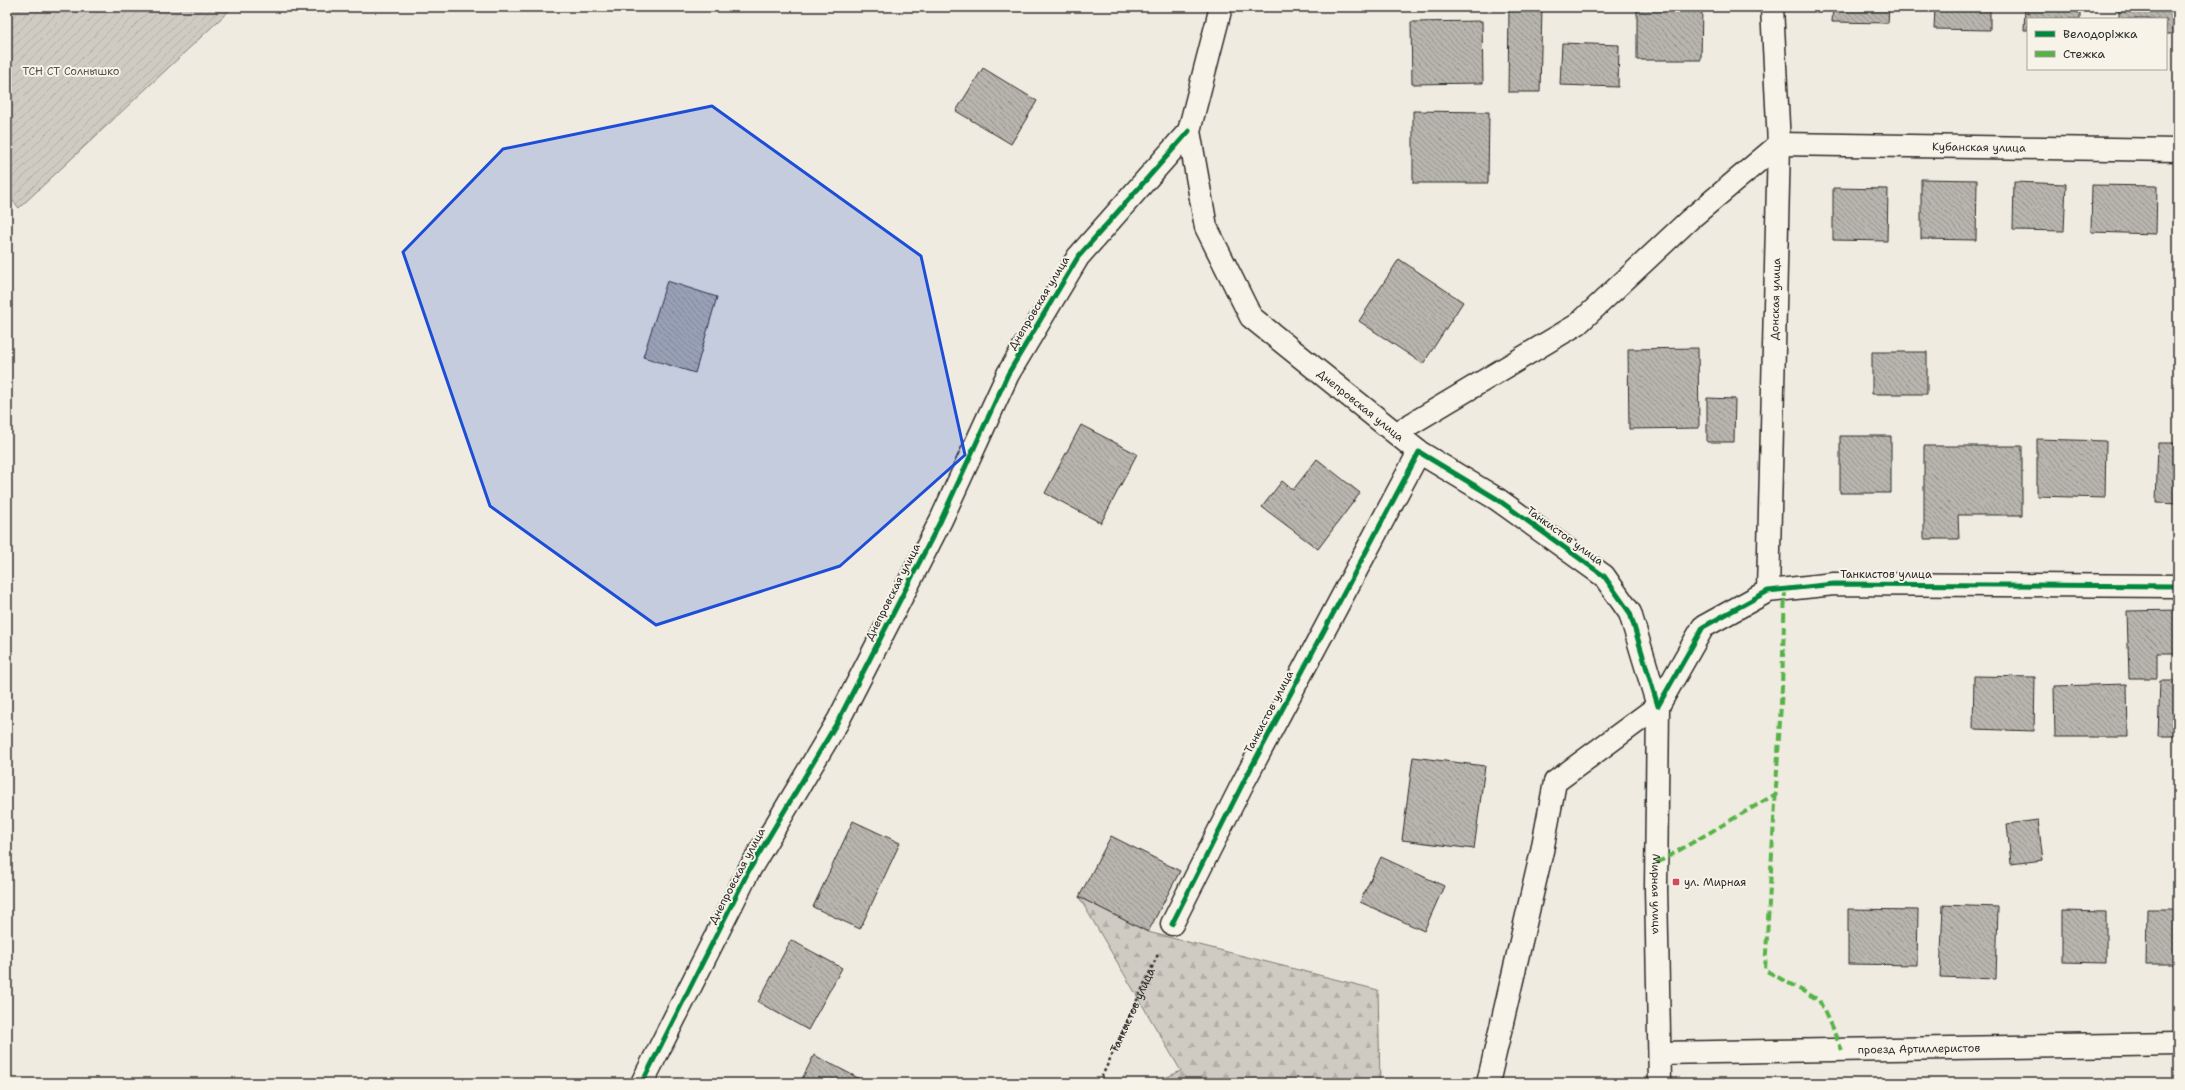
<svg xmlns="http://www.w3.org/2000/svg" width="2185" height="1090" font-family="'Shantell Sans',sans-serif">
<style>
.forest{fill:url(#forest-firs);stroke:#7d7b76}
.garden{fill:url(#garden-furrows);stroke:#7d7b76}
.building{fill:url(#building-back-hatch);stroke:#2b2b2b}
.lines{fill:none;stroke-linecap:round;stroke-linejoin:round}
.lane-casing{stroke:#2b2b2b;stroke-width:24}
.street-casing{stroke:#2b2b2b;stroke-width:25}
.path{stroke:#2b2b2b;stroke-width:2.5;stroke-dasharray:3 3;stroke-linecap:butt}
.lane{stroke:#f7f3e8;stroke-width:21}
.street{stroke:#f7f3e8;stroke-width:22}
.quiet{stroke:#56b246;stroke-width:4;stroke-dasharray:8 4;stroke-linecap:butt}
.cycleway-casing{stroke:#f7f3e8;stroke-width:8}
.cycleway{stroke:#00873e;stroke-width:5}
.marked{fill:#1d4ed8;fill-opacity:0.2;stroke:#1d4ed8;stroke-width:3;stroke-linejoin:round}
.poi-dot{fill:#d1495b;stroke:#f7f3e8;stroke-width:1.5}
.labels{text-anchor:middle;dominant-baseline:central;stroke-width:4;stroke-linejoin:round;paint-order:stroke}
.park-label{font-size:11px;fill:#545351;stroke:#f7f3e8}
.street-label{font-size:11px;fill:#2b2b2b;stroke:#f7f3e8}
.poi-label{font-size:11px;fill:#2b2b2b;stroke:#f7f3e8;text-anchor:start}
</style>
<defs>
<pattern id="forest-firs" width="22" height="20" patternUnits="userSpaceOnUse"><rect width="22" height="20" fill="#cfcbc2"/><path d="M5 1l3.5 6h-7zM16 11l3.5 6h-7z" fill="#b2aea7"/></pattern>
<pattern id="garden-furrows" width="10" height="10" patternUnits="userSpaceOnUse"><rect width="10" height="10" fill="#cfcbc2"/><path d="M-1 1l2-2M0 10L10 0M9 11l2-2" fill="none" stroke="#b2aea7"/></pattern>
<pattern id="building-back-hatch" width="6" height="6" patternUnits="userSpaceOnUse"><rect width="6" height="6" fill="#b8b5ae"/><path d="M-1 5l2 2M0 0l6 6M5-1l2 2" fill="none" stroke="#96938e"/></pattern>
</defs>
<rect width="100%" height="100%" fill="#efebe0"/>
<filter id="ink" filterUnits="userSpaceOnUse"><feTurbulence type="fractalNoise" baseFrequency=".025" numOctaves="2"/><feDisplacementMap in="SourceGraphic" scale="8" xChannelSelector="R" yChannelSelector="G"/><feConvolveMatrix kernelMatrix="1 2 1 2 8 2 1 2 1" color-interpolation-filters="sRGB"/></filter>
<g filter="url(#ink)">
<path class="forest" d="M1079,897L1148,932L1378,990L1380,1083H1153L1181,1071Z"/>
<path class="garden" d="M7,7H233L19,208L7,194Z"/>
<path class="building" d="M1509,7H1542L1540,92H1508Z
M1637,7H1702L1701,60H1637Z
M1833,7H1889L1888,23L1832,22Z
M1935,7H1990V30L1934,29Z
M2025,7H2080V19H2028V30H2024Z
M2119,7H2174V34H2166V19H2119Z
M1482,21L1483,83L1412,84L1411,22Z
M1562,43L1619,45L1618,87L1560,85Z
M983,68L1037,101L1011,144L956,111Z
M1413,111L1489,112L1488,183H1413Z
M1921,179L1977,180L1976,240L1921,239Z
M2014,182L2066,184L2064,231L2013,230Z
M2092,185L2157,186L2156,234L2091,232Z
M1833,188L1888,189L1887,241L1833,240Z
M1399,259L1463,302L1423,364L1359,321Z
M667,281L717,297L695,373L643,357Z
M1698,348L1699,428L1629,429L1628,349Z
M1872,352H1927V394H1872Z
M1707,398L1735,399L1734,442H1707Z
M1081,425L1137,454L1101,523L1045,493Z
M1840,436H1891V493H1840Z
M2037,439L2106,441L2105,498L2037,496Z
M2158,443H2178V504L2156,503Z
M1924,446H2022V515H1958L1959,539H1924Z
M1317,459L1360,493L1318,549L1262,507L1282,481L1293,490Z
M2178,610V653H2157V678H2129L2127,611Z
M1974,676L2035,677L2034,731L1973,729Z
M2160,681H2178V736H2158Z
M2127,684L2128,737H2055L2054,686Z
M1413,757L1485,766L1474,849L1402,840Z
M2038,820L2043,860L2011,864L2007,824Z
M853,821L900,843L860,929L813,907Z
M1111,836L1180,871L1148,932L1079,897Z
M1381,857L1444,886L1424,931L1360,902Z
M1943,905L1998,907L1996,979L1940,977Z
M1848,909L1918,910L1917,965L1848,964Z
M2147,909H2178V964H2146Z
M2062,911L2106,912V963L2062,962Z
M791,940L842,968L808,1030L758,1002Z
M814,1055L860,1079L858,1083H800Z"/>
<g class="lines">
<defs>
<path id="lane" d="M1396,433L1578,324L1689,220L1779,144"/>
<g id="street">
<path id="s2" d="M1221,7L1189,131L1206,227L1251,317L1419,452"/>
<path id="s3" d="M1779,144L2178,150"/>
<path id="s4" d="M1768,591L1779,144L1772,7"/>
<path id="s5" d="M1658,706L1656,888L1660,1083"/>
<path d="M1172,924L1243,783L1419,452L1497,499L1604,576L1630,613L1658,706L1703,627L1768,591L1834,584L2178,586"/>
<path id="s6" d="M1660,1053L2178,1044"/>
<path d="M642,1083L748,872L838,721L941,520L1008,374L1078,257L1189,131"/>
<path d="M1488,1083L1542,851L1555,782L1658,706"/>
</g>
</defs>
<use href="#lane" class="lane-casing"/>
<use href="#street" class="street-casing"/>
<path class="path" id="s1" d="M1099,1083L1159,952"/>
<use href="#lane" class="lane"/>
<use href="#street" class="street"/>
<path class="quiet" d="M1785,589L1782,687L1765,970L1819,1000L1842,1050
M1657,863L1776,794"/>
<defs>
<path id="cycleway" d="M1172,924L1243,783L1419,452L1497,499L1604,576L1630,613L1658,706L1703,627L1768,591L1834,584L2178,586
M642,1083L748,872L838,721L941,520L1008,374L1078,257L1189,131"/>
</defs>
<use href="#cycleway" class="cycleway-casing"/>
<use href="#cycleway" class="cycleway"/>
</g>
</g>
<path class="marked" d="M712,106L921,256L965,455L840,566L656,625L490,506L403,252L503,149Z"/>
<rect class="poi-dot" x="1672" y="878" width="8" height="8" rx="2"/>
<g class="labels">
<g class="park-label">
<text x="71" y="71">ТСН СТ Солнышко</text>
</g>
<g class="street-label">
<text stroke="none"><textPath href="#s3" startOffset="200">Кубанская улица</textPath></text>
<text stroke="none"><textPath href="#s4" startOffset="292">Донская улица</textPath></text>
<text transform="translate(1039 303) rotate(-59)">Днепровская улица</text>
<text stroke="none"><textPath href="#s2" startOffset="467">Днепровская улица</textPath></text>
<text transform="translate(1565 536) rotate(36)">Танкистов улица</text>
<text x="1886" y="574">Танкистов улица</text>
<text transform="translate(893 592) rotate(-63)">Днепровская улица</text>
<text transform="translate(1269 712) rotate(-62)">Танкистов улица</text>
<text transform="translate(737 876) rotate(-62)">Днепровская улица</text>
<text stroke="none"><textPath href="#s5" startOffset="188">Мирная улица</textPath></text>
<text stroke="none"><textPath href="#s1" startOffset="80">Танкистов улица</textPath></text>
<text stroke="none"><textPath href="#s6" startOffset="259">проезд Артиллеристов</textPath></text>
</g>
<g class="poi-label">
<text x="1684" y="882">ул. Мирная</text>
</g>
</g>
<rect width="2185" height="1090" fill="none" stroke="#f7f3e8" stroke-width="24"/>
<rect x="12" y="12" width="2161" height="1066" fill="none" stroke="#2b2b2b" stroke-width="1.5" filter="url(#ink)"/>
<rect x="2027" y="18" width="140" height="52" fill="#f7f3e8" stroke="#a5a39c"/>
<rect x="2035" y="31" width="20" height="6" fill="#00873e" stroke="#a5a39c"/>
<text x="2063" y="38" font-size="12" fill="#2b2b2b">Велодоріжка</text>
<rect x="2035" y="51" width="20" height="6" fill="#56b246" stroke="#a5a39c"/>
<text x="2063" y="58" font-size="12" fill="#2b2b2b">Стежка</text>
</svg>
